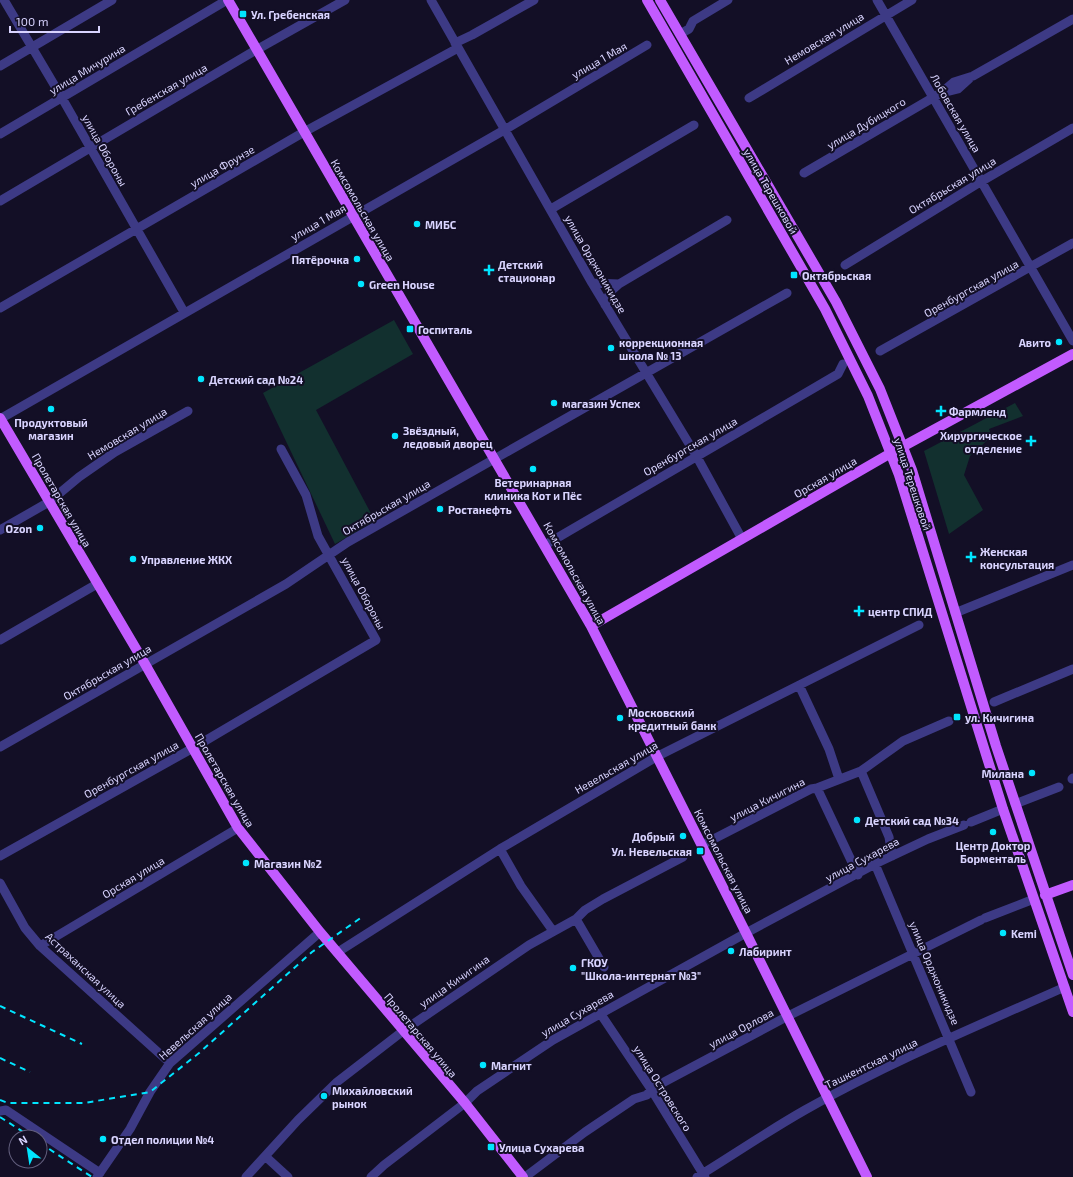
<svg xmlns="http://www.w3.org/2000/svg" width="1073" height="1177" font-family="'Exo 2',sans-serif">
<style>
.green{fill:#12302f}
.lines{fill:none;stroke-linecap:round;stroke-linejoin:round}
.minor{stroke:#3d3a85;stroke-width:9}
.major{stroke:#c25bff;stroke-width:10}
.rail{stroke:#00e5ff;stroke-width:2;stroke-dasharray:6 5;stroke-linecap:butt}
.poi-dot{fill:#00e5ff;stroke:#130f26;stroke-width:1.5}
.labels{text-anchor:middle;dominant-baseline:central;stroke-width:4;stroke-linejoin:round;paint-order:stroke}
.poi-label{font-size:11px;font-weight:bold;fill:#d9d4ff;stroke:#130f26;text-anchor:start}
.street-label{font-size:11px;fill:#d9d4ff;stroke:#130f26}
</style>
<rect width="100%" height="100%" fill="#130f26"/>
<path class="green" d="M394,320L413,354L316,410L375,521L335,544L263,393Z
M1015,403L1023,416L989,429L992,436L970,456L964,475L983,510L949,534L924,451Z"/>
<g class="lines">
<path class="minor" d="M4,0L62,98L184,312
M431,0L592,283L697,457L742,539
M877,0L1073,341
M680,34L689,29L693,21L728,0
M455,43L472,35L534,0
M0,66L112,0
M942,93L958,89L969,79
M749,98L912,0
M0,134L227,0
M804,173L941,93L954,82L973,76L1073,19
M0,201L256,50L345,0
M551,209L694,125
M845,265L982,181L1073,128
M592,283L619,284
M605,305L610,292L619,284L727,220
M0,308L304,132L458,48
M880,351L1073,243
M0,419L506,129L647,45
M0,530L49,502L79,477L115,452L188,411
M545,545L838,374L843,364
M955,613L1073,565
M0,640L97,584
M799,685L829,749L839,779
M994,702L1073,669
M0,747L286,584L348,542L787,293
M861,771L889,837L892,856
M1072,779L1073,778
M817,788L858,875
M1015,804L1059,787
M971,822L1003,809
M702,845L811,789L817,788L861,771L903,741L949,721
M500,849L521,886L553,931
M0,856L193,748L376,640L318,536L306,495L281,449
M875,864L971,1092
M0,883L25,928L40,946L170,1063
M985,918L1034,899
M576,919L604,967
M40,946L238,828
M338,952L500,849L658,756L919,625
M600,1013L651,1089L705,1177
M0,1111L6,1110L100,1173
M265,1156L288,1177
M97,1177L130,1129L150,1092L170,1063L320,932
M246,1177L298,1120L337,1082L403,1031L529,945L576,919L585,910L603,899L683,857
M371,1177L384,1165L465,1103L477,1091L553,1040L746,933L875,864L928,839L964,825
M525,1177L585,1132L634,1099L647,1095L651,1089L788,1016L981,920
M697,1177C733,1155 768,1131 805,1110C888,1063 977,1026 1065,987"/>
<path class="major" d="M228,0L591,626L746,933L867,1177
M647,0L825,309L868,396L899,475L1003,809L1073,1012
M660,0L836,302L880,389L912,470L996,746L1073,975
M0,418L145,664L238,828L320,932L465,1103L523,1177
M591,626L891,453L1073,354
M1045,895L1073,885"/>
<path class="rail" d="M0,1006L82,1044
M0,1058L30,1072
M0,1100L8,1103H84L150,1092L199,1053L312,952L362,917
M0,1117L31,1137
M40,1143L92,1177"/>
</g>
<g class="poi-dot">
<rect x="239" y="10" width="8" height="8" rx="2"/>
<circle cx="417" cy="224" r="4"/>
<circle cx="357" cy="259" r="4"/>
<path d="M487 264h4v4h4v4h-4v4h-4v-4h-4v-4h4z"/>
<rect x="790" y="271" width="8" height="8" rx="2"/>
<circle cx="361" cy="284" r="4"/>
<rect x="406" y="325" width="8" height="8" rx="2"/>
<circle cx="1059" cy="342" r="4"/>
<circle cx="611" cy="348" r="4"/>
<circle cx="201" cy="379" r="4"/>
<circle cx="554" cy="403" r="4"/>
<circle cx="51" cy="409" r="4"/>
<path d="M939 405h4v4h4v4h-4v4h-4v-4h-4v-4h4z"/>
<circle cx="395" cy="436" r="4"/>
<path d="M1029 435h4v4h4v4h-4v4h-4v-4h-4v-4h4z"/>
<circle cx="533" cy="469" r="4"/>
<circle cx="440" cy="509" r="4"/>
<circle cx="40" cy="528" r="4"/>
<path d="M969 551h4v4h4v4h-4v4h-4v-4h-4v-4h4z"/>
<circle cx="133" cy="559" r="4"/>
<path d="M857 605h4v4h4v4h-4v4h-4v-4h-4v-4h4z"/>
<rect x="953" y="713" width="8" height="8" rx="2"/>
<circle cx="620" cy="718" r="4"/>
<circle cx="1032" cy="773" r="4"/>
<circle cx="857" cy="820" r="4"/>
<circle cx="993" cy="832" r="4"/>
<circle cx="683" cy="836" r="4"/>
<rect x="696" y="847" width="8" height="8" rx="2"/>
<circle cx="246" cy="863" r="4"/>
<circle cx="1003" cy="933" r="4"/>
<circle cx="731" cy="951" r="4"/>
<circle cx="573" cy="968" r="4"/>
<circle cx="483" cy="1065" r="4"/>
<circle cx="324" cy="1096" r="4"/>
<circle cx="103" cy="1139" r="4"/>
<rect x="487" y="1143" width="8" height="8" rx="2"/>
</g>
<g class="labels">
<g class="poi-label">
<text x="251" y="14">Ул. Гребенская</text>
<text x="425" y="224">МИБС</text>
<text x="349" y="259" text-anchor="end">Пятёрочка</text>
<text x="498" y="264">Детский<tspan x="498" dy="13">стационар</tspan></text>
<text x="802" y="275">Октябрьская</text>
<text x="369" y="284">Green House</text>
<text x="418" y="329">Госпиталь</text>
<text x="619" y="342">коррекционная<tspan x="619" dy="13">школа № 13</tspan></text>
<text x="1051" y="342" text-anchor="end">Авито</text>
<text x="209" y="379">Детский сад №24</text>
<text x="562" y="403">магазин Успех</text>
<text x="949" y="411">Фармленд</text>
<text x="51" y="422" text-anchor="middle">Продуктовый<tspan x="51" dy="13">магазин</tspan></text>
<text x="403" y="430">Звёздный,<tspan x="403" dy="13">ледовый дворец</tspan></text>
<text x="1022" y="435" text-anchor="end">Хирургическое<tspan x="1022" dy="13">отделение</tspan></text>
<text x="533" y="482" text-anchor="middle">Ветеринарная<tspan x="533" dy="13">клиника Кот и Пёс</tspan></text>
<text x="448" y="509">Ростанефть</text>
<text x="32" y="528" text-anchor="end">Ozon</text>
<text x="980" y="551">Женская<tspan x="980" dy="13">консультация</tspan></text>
<text x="141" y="559">Управление ЖКХ</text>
<text x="868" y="611">центр СПИД</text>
<text x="628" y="712">Московский<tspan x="628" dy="13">кредитный банк</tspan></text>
<text x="965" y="717">ул. Кичигина</text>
<text x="1024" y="773" text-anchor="end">Милана</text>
<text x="865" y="820">Детский сад №34</text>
<text x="675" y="836" text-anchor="end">Добрый</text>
<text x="993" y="845" text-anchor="middle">Центр Доктор<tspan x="993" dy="13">Борменталь</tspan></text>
<text x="692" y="851" text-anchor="end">Ул. Невельская</text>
<text x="254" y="863">Магазин №2</text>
<text x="1011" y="933">Kemi</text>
<text x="739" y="951">Лабиринт</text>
<text x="581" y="962">ГКОУ<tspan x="581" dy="13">"Школа-интернат №3"</tspan></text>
<text x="491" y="1065">Магнит</text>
<text x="332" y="1090">Михайловский<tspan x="332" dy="13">рынок</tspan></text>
<text x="111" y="1139">Отдел полиции №4</text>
<text x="499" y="1147">Улица Сухарева</text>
</g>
<g class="street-label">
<text transform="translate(824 38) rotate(-31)">Немовская улица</text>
<text transform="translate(599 60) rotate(-30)">улица 1 Мая</text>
<text transform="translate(87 69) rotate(-31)">улица Мичурина</text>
<text transform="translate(166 89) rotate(-30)">Гребенская улица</text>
<text transform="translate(956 113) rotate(60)">Лобовская улица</text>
<text transform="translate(866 123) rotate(-31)">улица Дубицкого</text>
<text transform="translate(105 150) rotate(61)">улица Обороны</text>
<text transform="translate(222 166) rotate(-30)">улица Фрунзе</text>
<text transform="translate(952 185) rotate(-31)">Октябрьская улица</text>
<text transform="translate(771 191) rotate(60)">улица Терешковой</text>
<text transform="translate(363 210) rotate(60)">Комсомольская улица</text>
<text transform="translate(318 222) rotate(-30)">улица 1 Мая</text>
<text transform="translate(596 264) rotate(60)">улица Орджоникидзе</text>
<text transform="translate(971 288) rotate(-29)">Оренбургская улица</text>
<text transform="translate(127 433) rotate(-31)">Немовская улица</text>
<text transform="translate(690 446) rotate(-30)">Оренбургская улица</text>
<text transform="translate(825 477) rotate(-30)">Орская улица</text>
<text transform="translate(913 484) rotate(72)">улица Терешковой</text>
<text transform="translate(62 500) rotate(60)">Пролетарская улица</text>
<text transform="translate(386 507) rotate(-30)">Октябрьская улица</text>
<text transform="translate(575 573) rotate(61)">Комсомольская улица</text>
<text transform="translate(364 593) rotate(62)">улица Обороны</text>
<text transform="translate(107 672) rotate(-30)">Октябрьская улица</text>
<text transform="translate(616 767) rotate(-30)">Невельская улица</text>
<text transform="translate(131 769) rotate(-29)">Оренбургская улица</text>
<text transform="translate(225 780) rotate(60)">Пролетарская улица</text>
<text transform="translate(767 799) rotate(-27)">улица Кичигина</text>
<text transform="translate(862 859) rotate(-28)">улица Сухарева</text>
<text transform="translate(724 861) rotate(63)">Комсомольская улица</text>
<text transform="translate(133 877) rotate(-31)">Орская улица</text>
<text transform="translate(86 970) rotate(43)">Астраханская улица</text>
<text transform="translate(935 973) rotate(67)">улица Орджоникидзе</text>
<text transform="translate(454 981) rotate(-35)">улица Кичигина</text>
<text transform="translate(577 1013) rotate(-30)">улица Сухарева</text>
<text transform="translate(195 1026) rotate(-42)">Невельская улица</text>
<text transform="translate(741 1028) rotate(-28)">улица Орлова</text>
<text transform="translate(421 1035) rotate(50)">Пролетарская улица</text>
<text transform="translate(871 1063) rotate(-26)">Ташкентская улица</text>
<text transform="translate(663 1088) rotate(58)">улица Островского</text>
</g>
</g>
<g transform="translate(28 1149) rotate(330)"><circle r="19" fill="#130f26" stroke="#625e7d"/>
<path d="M0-3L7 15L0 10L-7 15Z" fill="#00e5ff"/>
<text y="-6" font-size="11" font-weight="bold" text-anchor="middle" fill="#d9d4ff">N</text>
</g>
<path d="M10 26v6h89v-6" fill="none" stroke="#d9d4ff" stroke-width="2"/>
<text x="16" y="26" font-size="12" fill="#d9d4ff" stroke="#130f26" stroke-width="3" paint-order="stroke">100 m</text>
</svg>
